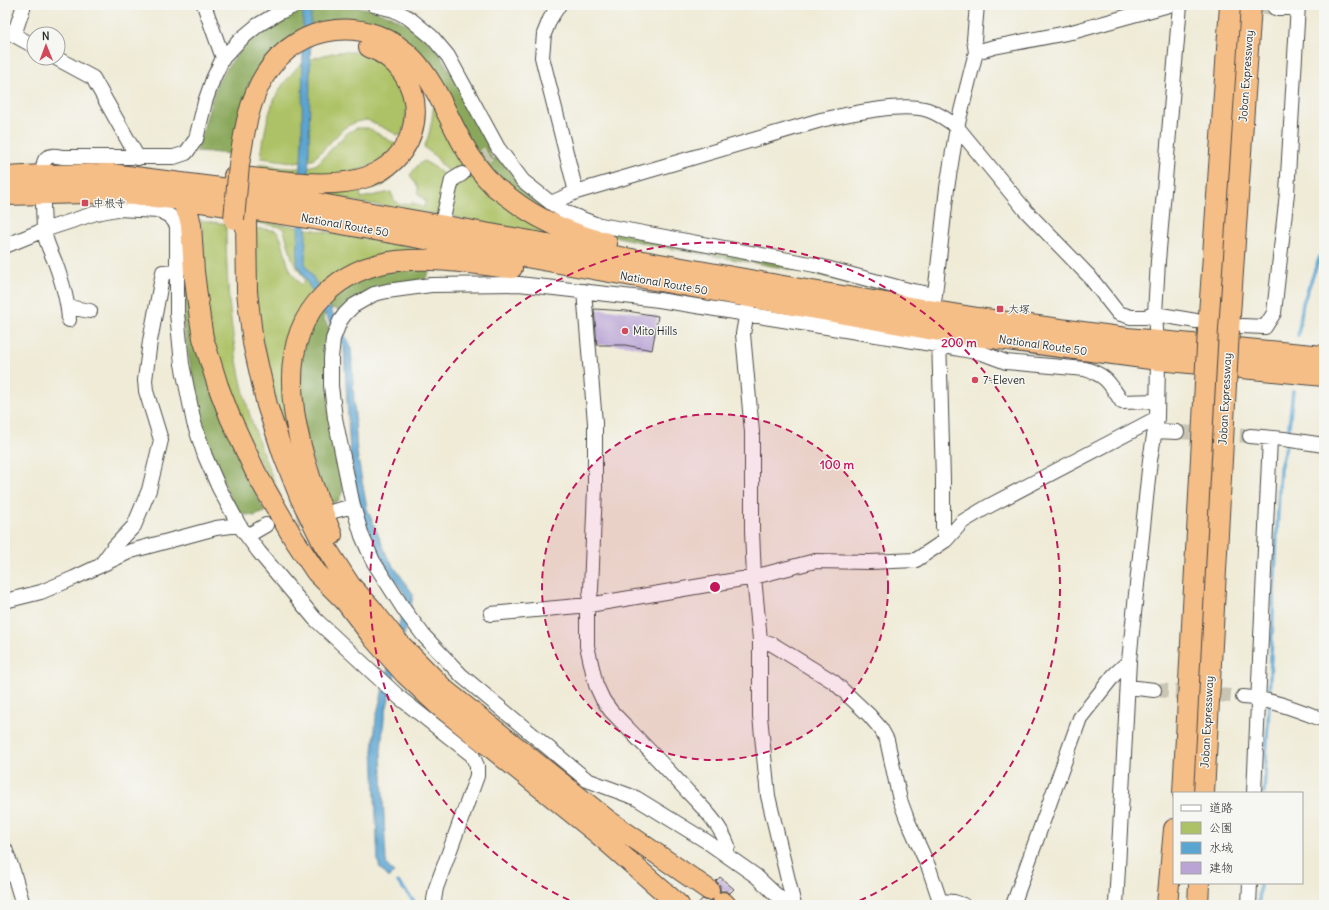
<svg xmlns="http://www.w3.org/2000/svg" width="1329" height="910" font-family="Delius,'Klee One',sans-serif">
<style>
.green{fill:#adc266;stroke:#6c7648}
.forest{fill:#8aa85b;stroke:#5a6a43}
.water{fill:#5ba5d2;stroke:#43687e}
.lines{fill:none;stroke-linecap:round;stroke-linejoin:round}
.stream{stroke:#5ba5d2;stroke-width:3.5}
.building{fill:#b9a4d5}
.minor-tunnel{stroke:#c8c5b5;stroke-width:14;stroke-dasharray:14 7;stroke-linecap:butt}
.minor-casing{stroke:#484845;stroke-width:16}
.highway-casing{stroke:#484845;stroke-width:22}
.minor{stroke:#fff;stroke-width:14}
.highway{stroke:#f6be87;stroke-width:20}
.highway-bridge-casing{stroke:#484845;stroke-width:22;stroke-linecap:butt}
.highway-bridge{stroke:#f6be87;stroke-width:20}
.ring{fill:none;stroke:#c2185b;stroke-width:2;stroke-dasharray:7 5}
.poi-dot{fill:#d1495b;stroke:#f6f6f2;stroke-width:1.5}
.labels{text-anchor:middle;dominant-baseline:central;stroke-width:3;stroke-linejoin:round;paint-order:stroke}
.street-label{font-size:11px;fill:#2b2b2b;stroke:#f6f6f2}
.poi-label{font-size:11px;fill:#2b2b2b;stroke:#f6f6f2;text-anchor:start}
.centre{fill:#c2185b;stroke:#f6f6f2;stroke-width:2}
.ring-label{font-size:12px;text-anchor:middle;font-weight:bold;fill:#c2185b;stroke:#f6f6f2;stroke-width:3;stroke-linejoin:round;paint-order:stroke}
</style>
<rect width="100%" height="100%" fill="#f6f6f2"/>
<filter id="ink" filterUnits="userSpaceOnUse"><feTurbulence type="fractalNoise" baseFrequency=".025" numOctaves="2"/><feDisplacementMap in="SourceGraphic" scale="8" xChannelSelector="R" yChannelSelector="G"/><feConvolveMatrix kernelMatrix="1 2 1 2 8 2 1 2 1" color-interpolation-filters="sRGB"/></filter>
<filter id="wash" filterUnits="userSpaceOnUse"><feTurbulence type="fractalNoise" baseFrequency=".012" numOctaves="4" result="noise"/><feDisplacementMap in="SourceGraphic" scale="16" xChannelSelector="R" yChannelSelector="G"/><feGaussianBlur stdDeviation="0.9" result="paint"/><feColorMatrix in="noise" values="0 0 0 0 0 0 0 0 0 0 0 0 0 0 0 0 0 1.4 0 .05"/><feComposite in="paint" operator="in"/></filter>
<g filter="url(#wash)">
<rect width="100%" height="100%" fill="#efebd7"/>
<path class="green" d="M337,52H356L369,56L384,64L397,79L407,107L405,126L400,136L384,128L367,120L356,122L344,128L313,160L293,162L261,158C265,128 269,97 291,75C293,72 296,68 299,66C310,58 324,55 337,52Z
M434,103L468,166L451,173L444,168L436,157L424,147C431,134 432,117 434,103Z
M357,128H368L397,145L387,155L373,165L356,171L338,175L260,171L259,164C278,167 299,172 317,164L347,133Z
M424,161L436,168L444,175L440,215L346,200L326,195L312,189L390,171L391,180L382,186L360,190L361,198L391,192L394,200L400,205L413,203L423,208L426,201L418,194V187L410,175L418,165Z
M474,175L568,236L544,235L449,216L454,188Z
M200,220L226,224C226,290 232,358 252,422C260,447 270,472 280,496L268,478L234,407L211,338L203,263V233Z
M256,220L409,246L430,253L327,282L305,486L282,427L257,317L254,228C259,229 272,229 276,231C282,235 285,254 287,261C289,270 295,278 301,285L305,280L293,261L284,230L281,227L256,223Z"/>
<path class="forest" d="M332,5H342L371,9L390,16L416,28L440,54L489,143L488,150L492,159H500L556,214L809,268L924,298L890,295L812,273L657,246L588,230L554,218L498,180L395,36H293L231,154L196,151L201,137L217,82L244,44L278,19L299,10Z
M186,244L245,470L265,512L254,516L237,513L204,440L181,315Z
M407,267L431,269L424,281L340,311L333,308L323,317L330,330L343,491L338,501L325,507L306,437L300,357L311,325L331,296L359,278Z"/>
<path class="water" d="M303,5H311L309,157L305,263L351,346L357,453L367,508L387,556L413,594L411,607L384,719L381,751L386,860L387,865L394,873L389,878L380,868L378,862L373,751L376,717L406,596L380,559L360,510L350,454L344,348L297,264L302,136Z"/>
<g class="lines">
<path class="stream" d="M1298,336L1303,303L1324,245
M1288,435L1293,391
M1269,697L1280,468L1286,446
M1264,793L1269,705
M398,882L417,905
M1259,905L1260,883"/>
</g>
<g id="blocks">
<path class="building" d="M594,309L627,311L658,316L652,350L625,345H597Z
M720,877L734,889L730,893L726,891H720V885L716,881Z
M702,899L708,901H712V905H697Z"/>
</g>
</g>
<g filter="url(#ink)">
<use href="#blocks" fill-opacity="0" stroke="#484845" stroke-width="1"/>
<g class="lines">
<path class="minor-tunnel" d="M1241,5L1275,8
M468,169L489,154
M1177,432L1250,436
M276,523L319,514
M1154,690L1243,697"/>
<defs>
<path id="minor" d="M204,5L223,58
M374,5L394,10L409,18L432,37L448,56L498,148L523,181L551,203L567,213L595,224L815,265L912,291L935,295
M559,5L550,19L544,34L542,57L576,192
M1275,8H1298
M5,30L34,46
M14,35L24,5
M976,52L974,40L977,5
M56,58L93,78L138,158
M551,203L576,192L821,120C849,114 901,102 928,110C939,114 948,120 957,127L1026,211L1089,276L1118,313L1131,317H1145L1155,314L1196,321
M444,214L452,180L462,174
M5,246L44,230C44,219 40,167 45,160C48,154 57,156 62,157H174L186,153L196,139L205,102L213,79L223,58L240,40L258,25L280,12L296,5
M584,291L595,423V488L591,590L587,613V646L596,685L603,700L611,711C637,738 663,764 688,792C703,808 720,824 728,846L724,853
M934,303L947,188L957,127L976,52L994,47L1072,32L1169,5
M748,306L743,334L752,432V531L754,577L760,640V716L768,796L794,905
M68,307L90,311
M69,320C68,300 62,281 55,262C51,252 45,241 44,230L96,213L117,209L160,211L170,216L177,225V313L182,364L194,423L205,456L219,488L239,525L259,552L315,619L400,698L472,755L477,766V776L436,888L434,900L435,905
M1242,326L1265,327L1274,313L1287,193L1298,5
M939,337L943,480V527L946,540
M1155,431L1177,432
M1250,436L1284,439L1324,445
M334,511L353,506
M247,536L266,525
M100,566L114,547L134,526L149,490L161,440L146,391L145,380L150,341L163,272L177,271
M5,601L41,592L74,578L131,551L216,528L239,525
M491,614L589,605L754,577L815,561L870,562L916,560L946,540L962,522L987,507L1157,418
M760,640L772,644L834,682L869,715L881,729L887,740L900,800L907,819L929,868L940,901L954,902L963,905
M1128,687L1154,690
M1243,697C1271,699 1298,710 1324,720
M1254,793L1270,438
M5,849L13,871L23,905
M787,905L756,876L706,841L636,798L587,780L462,676L424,636L405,611L373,561L362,536L353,506L335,418L331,386V358L333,339L340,321L345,314L353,306L374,294L387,291L431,285L519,284L659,300L938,345L982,353L1006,362L1085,369C1108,376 1109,383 1122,402L1157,401
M1013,905L1080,718L1114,675L1129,661
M1116,905L1129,661L1150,460L1157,418L1158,360L1155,314L1158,261L1180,5
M1249,905L1250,883"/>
<path id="highway" d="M239,165C244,134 248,102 265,75C298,21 371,14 414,60C436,84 447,116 463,144C471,159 483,175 495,187C500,191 505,194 510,198C539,221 572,234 607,243
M234,176C273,180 331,190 367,177C430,154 431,71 369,47
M5,177L43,175L111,174L259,193L806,290L978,318L1127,338L1324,356
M5,195L88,193L136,195L201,202L308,218L939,331L1158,360L1324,376
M181,200L189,216L191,225L194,272L200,319L203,338L218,386L230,417L256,473L294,539L316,572L345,601L374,639L405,674L438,705L598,834L679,905
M246,220L247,292L253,343L267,405L283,454L300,497L323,543L350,585L371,608L398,642L445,690L609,821L709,890
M1208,329L1230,5
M1229,330L1251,5
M332,535C304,467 262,356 324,295C344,275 370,264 397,261C435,257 474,264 512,268
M1183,793L1205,383
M1204,793L1226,385
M723,902L726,905
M1167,905L1174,829
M1198,905L1199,883"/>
</defs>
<use href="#minor" class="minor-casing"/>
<use href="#highway" class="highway-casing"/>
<use href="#minor" class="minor"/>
<use href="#highway" class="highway"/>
<defs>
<path id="highway-bridge" d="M234,219L239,165
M1205,383L1208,329
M1226,385L1229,330"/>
</defs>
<use href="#highway-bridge" class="highway-bridge-casing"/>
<use href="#highway-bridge" class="highway-bridge"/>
</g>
</g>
<circle cx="715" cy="587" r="173" fill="#c2185b" fill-opacity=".12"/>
<g class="ring">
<circle cx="715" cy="587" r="173"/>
<path d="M580 905A345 345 0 1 1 850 905"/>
</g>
<g class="poi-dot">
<rect x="81" y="199" width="8" height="8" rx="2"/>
<rect x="996" y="305" width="8" height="8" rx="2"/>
<circle cx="625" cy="331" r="4"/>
<circle cx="975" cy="380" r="4"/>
</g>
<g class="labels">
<g class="street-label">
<text transform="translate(1246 76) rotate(-86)">Joban Expressway</text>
<text transform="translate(345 225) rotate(10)">National Route 50</text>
<text transform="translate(664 283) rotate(10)">National Route 50</text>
<text transform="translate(1043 345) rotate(8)">National Route 50</text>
<text transform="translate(1225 399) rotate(-87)">Joban Expressway</text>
<text transform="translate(1207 722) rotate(-87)">Joban Expressway</text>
</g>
<g class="poi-label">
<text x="93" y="203">中根寺</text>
<text x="1008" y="309">大塚</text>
<text x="633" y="331">Mito Hills</text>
<text x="983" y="380">7-Eleven</text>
</g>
</g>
<circle cx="715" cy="587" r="6" class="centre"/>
<g class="ring-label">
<text x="959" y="347">200 m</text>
<text x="837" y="469">100 m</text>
</g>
<rect width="1329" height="910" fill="none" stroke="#f6f6f2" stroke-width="20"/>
<rect x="1173" y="792" width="130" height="92" fill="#f6f6f2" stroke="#a5a5a2"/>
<rect x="1181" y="805" width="20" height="6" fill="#ffffff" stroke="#a5a5a2"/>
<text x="1209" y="812" font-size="12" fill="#2b2b2b">道路</text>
<rect x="1181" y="822" width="20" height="12" fill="#adc266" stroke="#a5a5a2"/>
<text x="1209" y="832" font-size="12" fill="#2b2b2b">公園</text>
<rect x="1181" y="842" width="20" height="12" fill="#5ba5d2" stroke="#a5a5a2"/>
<text x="1209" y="852" font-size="12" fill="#2b2b2b">水域</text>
<rect x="1181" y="862" width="20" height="12" fill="#b9a4d5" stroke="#a5a5a2"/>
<text x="1209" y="872" font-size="12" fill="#2b2b2b">建物</text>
<g transform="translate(46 46) rotate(359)"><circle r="19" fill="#f6f6f2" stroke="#a5a5a2"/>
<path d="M0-3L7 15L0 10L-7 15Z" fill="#d1495b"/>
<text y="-6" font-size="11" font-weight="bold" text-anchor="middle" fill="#2b2b2b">N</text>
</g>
</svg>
